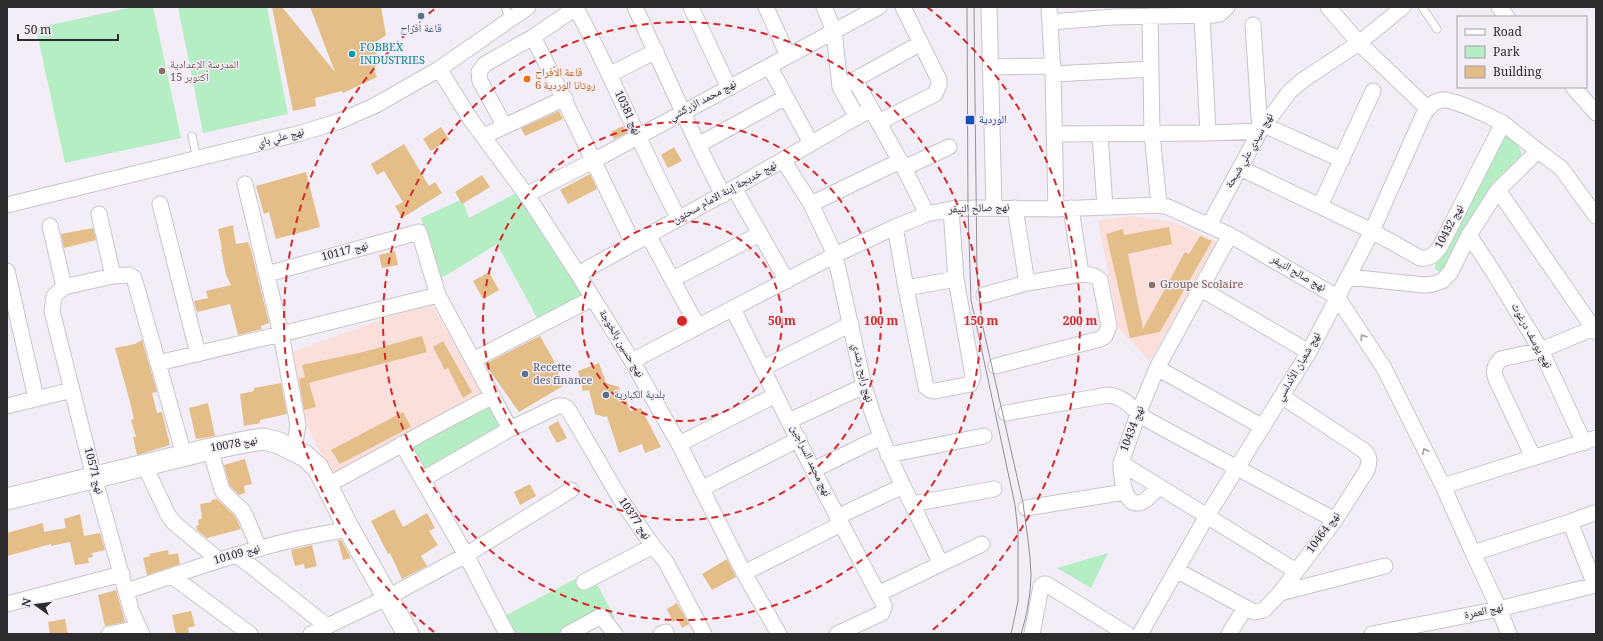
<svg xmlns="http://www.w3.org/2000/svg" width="1603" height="641" font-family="Georgia,'Noto Naskh Arabic',serif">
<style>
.education{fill:#fadfda}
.green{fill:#b6eec3}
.building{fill:#e4be88}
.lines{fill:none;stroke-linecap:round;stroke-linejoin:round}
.lane-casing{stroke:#c9c3cc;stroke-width:9}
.street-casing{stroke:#c9c3cc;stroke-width:17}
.secondary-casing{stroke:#c9c3cc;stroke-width:23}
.lane{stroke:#fff;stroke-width:7}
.street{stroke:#fff;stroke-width:15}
.secondary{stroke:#fff;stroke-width:21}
.tram{stroke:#948f96;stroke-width:1}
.oneway{stroke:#a1a0a2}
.ring{fill:none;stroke:#d62828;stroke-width:2;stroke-dasharray:7 5}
.service-dot{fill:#5c6f8a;stroke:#f3edf7;stroke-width:1.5}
.culture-dot{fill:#0f9aa8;stroke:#f3edf7;stroke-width:1.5}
.education-dot{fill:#8d6e63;stroke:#f3edf7;stroke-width:1.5}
.food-dot{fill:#e8710a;stroke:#f3edf7;stroke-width:1.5}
.transit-dot{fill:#1a4fb4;stroke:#f3edf7;stroke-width:1.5}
.labels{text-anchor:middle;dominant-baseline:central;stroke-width:3;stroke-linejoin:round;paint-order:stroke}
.service-label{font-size:11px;fill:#4e5e75;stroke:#f3edf7;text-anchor:start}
.culture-label{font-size:11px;fill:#0d838f;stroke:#f3edf7;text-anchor:start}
.education-label{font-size:11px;fill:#785e54;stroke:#f3edf7;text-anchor:start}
.food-label{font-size:11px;fill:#c56008;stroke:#f3edf7;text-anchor:start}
.street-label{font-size:11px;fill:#2f2c30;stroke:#f3edf7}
.transit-label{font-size:11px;fill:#164399;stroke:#f3edf7;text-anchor:start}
.centre{fill:#d62828;stroke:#f3edf7;stroke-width:2}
.ring-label{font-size:12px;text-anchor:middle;font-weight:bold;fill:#d62828;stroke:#f3edf7;stroke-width:3;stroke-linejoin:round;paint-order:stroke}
</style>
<rect width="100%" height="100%" fill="#f3edf7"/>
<path class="education" d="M1131,216L1174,222L1217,242L1150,361L1119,329L1098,221Z
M431,302L482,395L332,476L305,421L289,353Z"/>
<path class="green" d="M133,7H153L181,138L65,163L36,28Z
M178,7H267L288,114L203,133Z
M1504,129L1515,138L1522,154L1492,184L1469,221L1444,270L1440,272L1435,269V265Z
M520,191L592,304L543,329L497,244L440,279L421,218L462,199L469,218Z
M502,396L521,431L423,485L404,451Z
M1108,553L1091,588L1057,568Z
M590,571L615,618L584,634H502L495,621Z"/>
<path class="building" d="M272,7H282L335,72L310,7H381L386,35L373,44L380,64L373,68L377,77L343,93L342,91L315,98L316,106L293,111Z
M559,111L563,119L525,136L521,128Z
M623,126L627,133L614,139L611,132Z
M441,127L449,139L431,151L423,139Z
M404,144L429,186L435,182L442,193L402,218L395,206L403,202L384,171L377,175L371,164Z
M674,147L682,161L668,168L661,155Z
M306,172L320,227L276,239L269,212L264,214L256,186Z
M590,174L597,189L568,204L560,190Z
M482,175L490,187L462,204L455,192Z
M233,225L236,244L248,242L251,250L269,323L261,326L262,329L238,335L230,304L197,312L194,301L208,298L206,291L231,285L226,275L221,249H222L218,229Z
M1169,227L1172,244L1128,254L1143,329L1185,252L1189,254L1200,236L1212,241L1160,332L1130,338L1106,234L1123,229L1124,235Z
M93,228L96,240L64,248L61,234Z
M395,251L398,265L382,268L379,255Z
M489,272L499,290L483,299L473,281Z
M422,336L427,352L309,383L316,407L304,410L299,379L305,377L302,365L363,352Z
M540,336L553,359L563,386L519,412L485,364Z
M142,340L157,392L152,393L157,413L162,412L170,445L137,455L133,437H136L131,420L134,419L130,402L115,348L135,344Z
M443,341L472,392L463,398L448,368L445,370L433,347Z
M599,363L606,383L619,387L620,393H624L630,411L641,408L661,447L645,453L642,444L619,453L607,416L605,417L595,414L589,390L583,391L578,371Z
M281,383L287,414L260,420V423L244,426L240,394L254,391V388Z
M208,403L215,436L196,439L189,408Z
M403,412L411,427L340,464L331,450Z
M558,421L567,438L557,443L548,427Z
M245,459L252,484L244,486L245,493L239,495L230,486L224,465Z
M530,484L536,496L520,505L514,492Z
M217,499L235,516L241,529L207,538L197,530L196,526L199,525L198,520L202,518L200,504L212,502L211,500Z
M394,509L403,527L427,513L435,528L429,531L438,545L421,556L427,566L402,579L390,553L388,554L371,521Z
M80,514L84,536L100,533L105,550L92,553L93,557L88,558L89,563L75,565L70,542L51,546V544L7,556V533L43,523L44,532L66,528L64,519Z
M338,540H341L351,558L343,560Z
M312,545L317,566L305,569L304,564L295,566L291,550Z
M168,550L169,555L178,553L180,564L147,575L143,558L150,556L149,554Z
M727,559L736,577L712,590L702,574Z
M116,590L125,622L105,626L98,595Z
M677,603L689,624L682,628L678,619L673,622L667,609Z
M191,611L195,626L188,628L189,634H176L172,615Z
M65,619L68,634H50L48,622Z"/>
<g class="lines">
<defs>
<path id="lane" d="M505,7L510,20
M1422,7L1437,29
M192,136L197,159"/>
<path id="street" d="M635,7L698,145L723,195
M691,7L729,88
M766,7L788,56
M824,7L834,31L840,87L857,117
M989,7L994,208
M1049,7L1053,74L1056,209
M1328,7L1359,43L1427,108
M1499,7L1507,17
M576,8C613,77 642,150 679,219
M1150,16L1152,133L1159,205
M1202,16L1208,133
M1051,22L1112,17L1215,15L1220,14L1227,7
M533,37C568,105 599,174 633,243
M769,66L811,143
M990,67L1053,66
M439,69L471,120L528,197L578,274L632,361L679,444L744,573L779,634
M1053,74L1151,69
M609,75L656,51
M855,80L904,168L927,214
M847,84L921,43
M1573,87L1596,113
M879,122L935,94L939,85V80L903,7
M1503,123L1538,151
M504,125L480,81L479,72L485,64L533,37L577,7
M1264,125L1342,160
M1054,134L1208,133L1260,131L1253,25
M1100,135L1105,207
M484,136L565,98
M698,145L786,97
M783,160L811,204L835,255L864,386C874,420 887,454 903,486C915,512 929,536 940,563
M904,168L949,147
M734,188L787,281
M1498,190L1596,332
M526,195L593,161L879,7
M160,204L198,354
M811,204L900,161
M7,205L301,133L340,121L376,105L439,69L528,7
M1320,206L1373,91
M1015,208L1027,283
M99,214L113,276
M1209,225L1260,131L1290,91L1303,80L1359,43L1403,7
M50,226L64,287
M895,227L906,288L926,387L930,390L935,391L966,385L970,384L973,376L956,279L951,209
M648,235L698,327
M1230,235L1157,368L1138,414L1121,463L1296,571
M1469,235L1494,273L1541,350L1584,443
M7,271L36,398
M267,274L419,232L438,295L281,334L298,425L294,449
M578,274L734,188L871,109
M1348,277L1424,285L1433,284L1442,281L1450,273L1469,235L1498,190L1538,151L1561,168L1596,216
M673,279L760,234
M906,288L956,279
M1201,289L1309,352
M438,295L510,429
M984,295L1027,283L1081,274L1071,208
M733,309L813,470L884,605V608L882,613L837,634
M473,360L593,298
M632,361L835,255L895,227L927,214L951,209L976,208L1056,209L1159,205L1168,207L1230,235L1337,297L1384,368L1443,486L1473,553
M158,363L281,334L245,184
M996,366L1100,339L1105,336L1109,326L1100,280C1094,274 1089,275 1081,274
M763,368L851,324
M1157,368L1263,427
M7,406L72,390
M1006,413L1108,395C1127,397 1133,411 1148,420C1210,454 1273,487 1335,520
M789,421L864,386
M402,444L466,555L507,634
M679,444L776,395
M210,449L222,490L228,497L242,510L246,517L259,549
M888,455L984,436
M1533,457L1496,379C1493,371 1494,365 1501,359L1541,350L1596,327
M1121,463C1121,473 1123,505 1139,503C1146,502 1154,491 1159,487
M144,464L168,515L174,523L219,560
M813,470L881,437
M423,479L510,429L558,406H563L568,409L621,500L653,546L666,562L704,634
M328,485L443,422L493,396
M1443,486L1596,438
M701,489L799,439
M912,504L994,489
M1026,508L1125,492
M1594,513L1570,522L1595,585
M837,517L903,486
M237,555L327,626
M1176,570L1254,612L1264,610L1280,593L1335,520L1367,470C1370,461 1370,456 1363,450L1283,397
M744,573L841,524
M172,576L250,634
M584,582L653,546
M127,591C184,572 242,551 301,538C317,535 333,532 349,529
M1280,593L1385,566
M878,594L982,544
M7,604L122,574
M109,634L139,628
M142,634L132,613L94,477L52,311L54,296L64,287L113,276L129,275L134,278L184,455
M311,634L388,597L466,555L571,490
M568,634L601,616L615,634
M661,634L666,632
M1032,634L1041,586L1044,584H1046L1127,634
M1140,634L1207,516L1309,352L1372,231L1422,118C1426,110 1432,101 1442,100C1454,99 1491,117 1503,123L1440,247C1434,255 1430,259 1420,258L1372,231L1240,168
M1229,634L1245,608
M1372,634L1499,609L1596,585
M1509,634L1499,609L1473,553L1570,522"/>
<path id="secondary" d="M7,499L210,449L250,441L264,439L279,443L305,456L318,468L349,529L408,634"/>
</defs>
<use href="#lane" class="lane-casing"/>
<use href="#street" class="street-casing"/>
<use href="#secondary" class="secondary-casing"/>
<use href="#lane" class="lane"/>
<use href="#street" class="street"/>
<use href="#secondary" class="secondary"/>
<path class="tram" d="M967,7L968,208L971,300L1015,505L1018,532V601L1011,634
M974,7L977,274L982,323L1023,503C1026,526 1030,550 1031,573C1031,593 1027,615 1021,634"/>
</g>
<defs><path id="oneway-chevron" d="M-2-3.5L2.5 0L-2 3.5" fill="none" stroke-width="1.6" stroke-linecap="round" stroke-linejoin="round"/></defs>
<g class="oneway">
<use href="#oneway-chevron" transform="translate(1363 337) rotate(-123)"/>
<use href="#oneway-chevron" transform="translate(1425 451) rotate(-117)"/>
</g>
<g class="ring">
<circle cx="682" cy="321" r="100"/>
<circle cx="682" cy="321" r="199"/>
<circle cx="682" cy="321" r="299"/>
<path d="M434 632A398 398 0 0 1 437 7M927 7A398 398 0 0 1 930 632"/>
</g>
<g class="service-dot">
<circle cx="421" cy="16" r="4"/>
<circle cx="525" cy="374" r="4"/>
<circle cx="606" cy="395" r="4"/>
</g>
<circle class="culture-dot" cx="352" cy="54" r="4"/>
<g class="education-dot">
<circle cx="162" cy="71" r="4"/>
<circle cx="1152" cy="285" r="4"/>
</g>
<circle class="food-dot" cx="527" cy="79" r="4"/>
<rect class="transit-dot" x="965" y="115" width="10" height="10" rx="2"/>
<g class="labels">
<g class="service-label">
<text x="421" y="29" text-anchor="middle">قاعة أفراح</text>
<text x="533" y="368">Recette<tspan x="533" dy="13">des finance</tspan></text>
<text x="614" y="395">بلدية الكبارية</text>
</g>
<g class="culture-label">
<text x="360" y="48">FOBBEX<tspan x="360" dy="13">INDUSTRIES</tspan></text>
</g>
<g class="education-label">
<text x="170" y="65">المدرسة الإعدادية<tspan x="170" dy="13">15 أكتوبر</tspan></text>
<text x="1160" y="285">Groupe Scolaire</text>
</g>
<g class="food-label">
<text x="535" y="73">قاعة الأفراح<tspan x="535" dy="13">روتانا الوردية 6</tspan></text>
</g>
<g class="street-label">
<text transform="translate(703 101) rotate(-28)">نهج محمد الزركشي</text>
<text transform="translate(627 113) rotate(65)">نهج 10381</text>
<text transform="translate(281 138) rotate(-14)">نهج علي باي</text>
<text transform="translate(1250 151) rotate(-60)">نهج سيدي علي شيحة</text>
<text transform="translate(725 193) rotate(-29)">نهج خديجة إبنة الامام سحنون</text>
<text transform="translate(979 209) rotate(-2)">نهج صالح النيفر</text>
<text transform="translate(1450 227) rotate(-62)">نهج 10432</text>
<text transform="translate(345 252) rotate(-15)">نهج 10117</text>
<text transform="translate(1298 274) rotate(30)">نهج صالح النيفر</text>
<text transform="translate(1531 336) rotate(61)">نهج يوسف درغوث</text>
<text transform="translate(621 344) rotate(59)">نهج حسين بالخوجة</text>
<text transform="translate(1299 367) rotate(-60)">نهج شعبان الأندلسي</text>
<text transform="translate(862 373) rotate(77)">نهج رابح رشدي</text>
<text transform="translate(1133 429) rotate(-69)">نهج 10434</text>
<text transform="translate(234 445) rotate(-10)">نهج 10078</text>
<text transform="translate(810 461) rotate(64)">نهج محمد السراجين</text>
<text transform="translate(93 471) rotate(75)">نهج 10571</text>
<text transform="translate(634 519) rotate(56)">نهج 10377</text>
<text transform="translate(1324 533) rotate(-54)">نهج 10464</text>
<text transform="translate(237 555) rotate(-16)">نهج 10109</text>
<text transform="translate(1484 612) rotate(-12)">نهج العمرة</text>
</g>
<g class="transit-label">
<text x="979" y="120">الوردية</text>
</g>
</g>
<circle cx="682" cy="321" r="6" class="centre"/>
<g class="ring-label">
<text x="782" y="325">50 m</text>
<text x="881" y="325">100 m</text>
<text x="981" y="325">150 m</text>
<text x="1080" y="325">200 m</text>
</g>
<rect width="1603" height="641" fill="none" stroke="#2f2c30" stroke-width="16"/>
<rect x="1457" y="16" width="130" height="72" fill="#f3edf7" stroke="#a5a0a7"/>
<rect x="1465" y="29" width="20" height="6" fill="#ffffff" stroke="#a5a0a7"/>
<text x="1493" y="36" font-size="12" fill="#2f2c30">Road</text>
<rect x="1465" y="46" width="20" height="12" fill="#b6eec3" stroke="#a5a0a7"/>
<text x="1493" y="56" font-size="12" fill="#2f2c30">Park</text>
<rect x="1465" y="66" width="20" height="12" fill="#e4be88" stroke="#a5a0a7"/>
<text x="1493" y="76" font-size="12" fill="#2f2c30">Building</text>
<g transform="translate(36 605) rotate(284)" stroke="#f3edf7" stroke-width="3" paint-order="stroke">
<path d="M0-3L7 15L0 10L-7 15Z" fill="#2f2c30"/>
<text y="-6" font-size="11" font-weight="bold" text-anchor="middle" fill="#2f2c30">N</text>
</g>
<path d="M18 34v6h100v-6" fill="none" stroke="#2f2c30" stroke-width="2"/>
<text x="24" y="34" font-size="12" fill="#2f2c30" stroke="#f3edf7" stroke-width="3" paint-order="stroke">50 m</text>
</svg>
